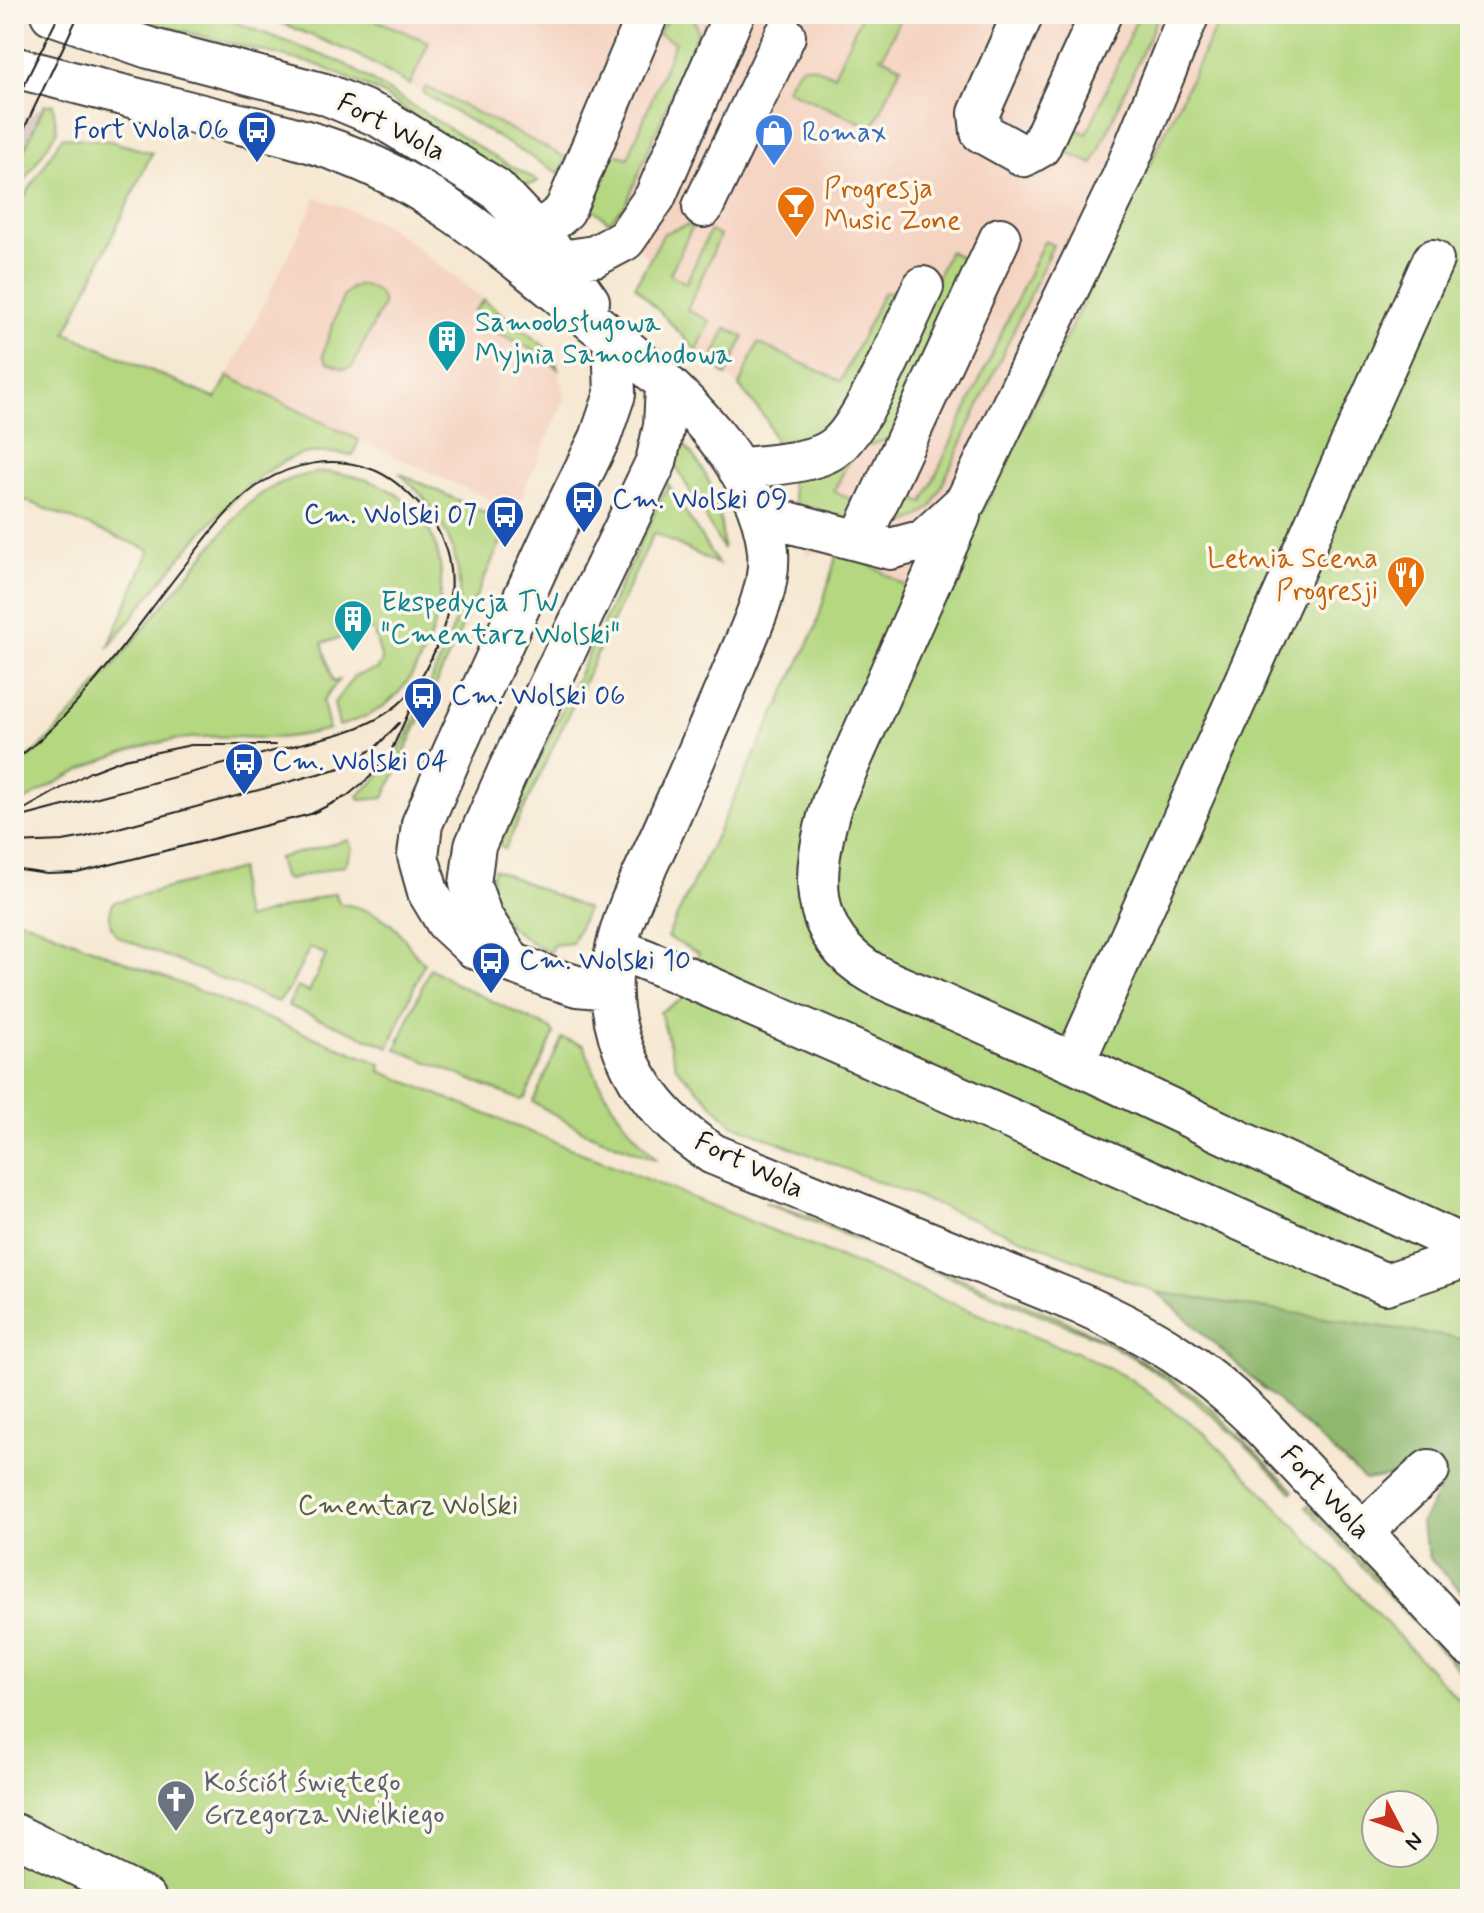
<svg xmlns="http://www.w3.org/2000/svg" width="1484" height="1913" font-family="Mynerve,sans-serif">
<style>
.built{fill:#f5d3c1}
.industrial{fill:#d1c0bc}
.green{fill:#b4d780;stroke:#687a4e;stroke-width:2;fill-rule:evenodd}
.forest{fill:#8fb86e;stroke:#566a45;stroke-width:2}
.lines{fill:none;stroke-linecap:round;stroke-linejoin:round}
.minor-casing{stroke:#3d3b37;stroke-width:44}
.minor{stroke:#fff;stroke-width:40}
.tram{stroke:#1c1c1c;stroke-width:2}
.labels{text-anchor:middle;dominant-baseline:central;stroke-width:7;stroke-linejoin:round;paint-order:stroke}
.street-label{font-size:28px;fill:#1c1c1c;stroke:#fbf7ec}
.transit-label{font-size:28px;fill:#164399;stroke:#fbf7ec;text-anchor:start}
.shop-label{font-size:28px;fill:#366cbe;stroke:#fbf7ec;text-anchor:start}
.food-label{font-size:28px;fill:#c56008;stroke:#fbf7ec;text-anchor:start}
.culture-label{font-size:28px;fill:#0d838f;stroke:#fbf7ec;text-anchor:start}
.park-label{font-size:28px;fill:#515d3f;stroke:#fbf7ec}
.worship-label{font-size:28px;fill:#5b616d;stroke:#fbf7ec;text-anchor:start}
</style>
<rect width="100%" height="100%" fill="#fbf7ec"/>
<filter id="ink" filterUnits="userSpaceOnUse"><feTurbulence type="fractalNoise" baseFrequency=".0125" numOctaves="2"/><feDisplacementMap in="SourceGraphic" scale="16" xChannelSelector="R" yChannelSelector="G"/><feConvolveMatrix kernelMatrix="1 2 1 2 8 2 1 2 1" color-interpolation-filters="sRGB"/></filter>
<filter id="wash" filterUnits="userSpaceOnUse"><feTurbulence type="fractalNoise" baseFrequency=".006" numOctaves="4" result="noise"/><feDisplacementMap in="SourceGraphic" scale="32" xChannelSelector="R" yChannelSelector="G"/><feGaussianBlur stdDeviation="1.8" result="paint"/><feColorMatrix in="noise" values="0 0 0 0 0 0 0 0 0 0 0 0 0 0 0 0 0 1.4 0 .05"/><feComposite in="paint" operator="in"/></filter>
<g filter="url(#wash)">
<rect width="100%" height="100%" fill="#f6e8d2"/>
<path class="built" d="M260,14H1222L937,606L839,546L806,555L787,471L771,428L739,386L697,351L635,286L649,259L588,205L591,193L366,59Z
M317,197L387,225L553,353L566,397L515,511L359,440L228,376Z"/>
<path class="industrial" d="M44,105L14,174V127Z"/>
<path class="green" d="M126,14H214L345,64L495,157L538,181C529,188 520,183 510,179L377,91L318,65L138,20Z
M260,14H361L429,42L410,85L356,54Z
M688,14L694,19L698,31L626,204L609,222L588,205L609,152L628,158L675,42L658,34C666,19 671,14 688,14Z
M862,14H902L884,55L880,56L901,66L873,128L786,89C802,57 804,64 834,75Z
M1139,14H1159L1093,164L1065,152L1076,129L1087,134Z
M1222,14H1470V1601L1430,1558L1420,1524L1450,1485L1316,1426L1157,1292L732,1124L676,1067L660,1012L681,1000L699,954L667,937L815,630L839,546L937,605Z
M426,87L563,156L566,159L562,170L558,173L423,93Z
M53,104L57,131L14,197V174L44,105Z
M62,137L110,141L152,153L66,333L216,399L228,376L359,440L353,455C339,454 323,451 309,453C246,460 149,598 108,648L150,550L14,496V213Z
M694,223L670,274L686,283L710,231L720,236L687,310L710,321L697,351L635,286L664,233Z
M1044,241L1053,245L933,505C917,519 904,529 882,524L894,491L923,503Z
M949,251L971,262L892,438L854,450L834,491L860,504L859,509L846,518L796,505L787,471L868,423Z
M359,285C370,285 382,292 383,305L352,367L344,369L328,363L323,356L325,346L343,297L351,288Z
M891,291L897,297L833,436L777,447L766,419L739,386L758,343L841,381L883,293Z
M484,300L553,353L558,369L541,354L478,323L474,319V311Z
M726,328L744,337L726,376L711,362Z
M681,441C711,473 722,506 723,549L674,463Z
M322,472C425,477 466,557 426,648C416,671 404,691 384,706C370,716 355,721 339,726L334,703L354,676L378,669L382,660L373,629L322,643L333,682L339,680L323,701L329,729C309,734 289,738 269,738C246,738 224,735 201,737C135,741 79,768 23,802L14,793V770L45,743L83,702L240,512C264,488 289,476 322,472Z
M399,473L509,524L384,798L361,800L358,796C400,760 410,733 430,683C439,662 450,642 455,620C470,562 442,510 399,473Z
M668,484L718,564L654,533L505,849L499,845Z
M349,840L352,850L345,865L289,880L283,877L278,858Z
M240,869L239,895L246,919L335,893L340,904C357,905 382,915 394,927C405,937 411,951 424,963L389,1047L288,1006L297,987L309,992L326,955L310,947L289,990L278,1002L118,937C108,926 107,915 114,902Z
M494,869L587,909L572,943L553,945L550,953C519,936 478,912 494,869Z
M14,917L381,1064L380,1071L1072,1352L1075,1351L1130,1379L1205,1434L1247,1475L1470,1712V1899H14ZM1376,1805H1424V1853H1376Z
M430,968L456,984L551,1029L554,1034L525,1098L520,1100L396,1049Z
M562,1038L584,1045C598,1091 625,1126 657,1160L587,1133L533,1102Z
M764,1202L802,1214L1064,1320L1126,1351L1169,1377L1211,1408L1294,1490L1292,1492C1232,1429 1169,1371 1088,1334Z
M1309,1505L1470,1677V1682L1306,1507Z"/>
<path class="forest" d="M1157,1292L1470,1340V1601L1430,1558L1420,1524L1442,1485L1429,1470L1365,1480Z"/>
</g>
<g filter="url(#ink)">
<g class="lines">
<defs>
<path id="minor" d="M51,14L149,48L325,94L380,117L495,188L549,245L589,301
M1023,14L979,113L981,132L1024,156L1040,147L1101,14
M14,67C79,84 145,101 210,117C257,128 305,138 350,156C437,190 506,251 577,309C630,352 690,398 729,454C748,482 765,517 768,551C771,591 750,629 735,666C712,721 688,775 664,829C647,868 625,907 616,949C597,1033 643,1110 713,1154L1088,1307C1154,1337 1199,1365 1252,1416L1470,1646
M703,207L785,36
M512,236C534,231 549,227 565,210L648,14
M1433,260L1074,1063L1470,1249
M562,261L595,256L625,240L655,197L734,14
M738,469C764,465 813,464 834,448C864,427 904,325 923,287
M761,515L890,549L924,540L966,501L1122,178L1189,14
M960,516L832,803C812,869 804,934 874,974C893,985 915,992 935,1001C981,1022 1028,1042 1074,1063
M860,540L1000,238
M616,948L678,973L1386,1284L1470,1256
M511,962L482,917L470,884L475,846L508,771L656,462L664,426L666,386
M611,989L577,986L551,978L474,948L446,922L428,892L418,856L422,824L454,750L551,538L600,438L615,394L613,338
M1362,1532L1429,1470
M14,1834L146,1899"/>
</defs>
<use href="#minor" class="minor-casing"/>
<use href="#minor" class="minor"/>
<path class="tram" d="M14,105L59,14
M14,150L79,14
M14,761C83,709 132,632 185,565C208,536 231,502 263,482C294,463 333,456 368,468C385,473 400,485 413,498C458,541 459,593 436,648C428,666 418,685 404,699C385,718 361,728 335,735L14,819
M21,811L90,772L124,759L191,745H275
M14,843L63,841L85,837L340,768L375,748L399,723
M14,869L47,874L77,873L311,814L347,796L370,777L391,751L419,690"/>
</g>
</g>
<defs>
<symbol id="bus-pin" viewBox="-11 -11 22 30"><path d="M0 17L-7.5 6A9.5 9.5 0 1 1 7.5 6Z" fill="#1a4fb4" stroke="#fbf7ec"/><path d="M-5-6H5V4H4V6H2V4H-2V6H-4V4H-5ZM-3.5-4V0h7V-4ZM-3.5 1.2v1.5H-2V1.2ZM2 1.2v1.5H3.5V1.2Z" fill="#fff"/></symbol>
<symbol id="shop-pin" viewBox="-11 -11 22 30"><path d="M0 17L-7.5 6A9.5 9.5 0 1 1 7.5 6Z" fill="#3f7fe0" stroke="#fbf7ec"/><path d="M-5-2.5h2.3a2.7 3.5 0 0 1 5.4 0H5L5.5 6h-11ZM-1.5-2.5h3a1.5 2.3 0 0 0-3 0Z" fill="#fff"/></symbol>
<symbol id="bar-pin" viewBox="-11 -11 22 30"><path d="M0 17L-7.5 6A9.5 9.5 0 1 1 7.5 6Z" fill="#e8710a" stroke="#fbf7ec"/><path d="M-6-5H6L.8 .8V4.5H3.5V6h-7V4.5H-.8V.8Z" fill="#fff"/></symbol>
<symbol id="building-pin" viewBox="-11 -11 22 30"><path d="M0 17L-7.5 6A9.5 9.5 0 1 1 7.5 6Z" fill="#0f9aa8" stroke="#fbf7ec"/><path d="M-4-6H4V6H1V3H-1V6H-4ZM-2.5-4.3h1.7v1.8h-1.7ZM.8-4.3h1.7v1.8H.8ZM-2.5-1h1.7V.8h-1.7ZM.8-1h1.7V.8H.8Z" fill="#fff"/></symbol>
<symbol id="restaurant-pin" viewBox="-11 -11 22 30"><path d="M0 17L-7.5 6A9.5 9.5 0 1 1 7.5 6Z" fill="#e8710a" stroke="#fbf7ec"/><path d="M-5-6h1v4h1v-4h1v4h1v-4h1v5L-1.5 .5V6h-2V.5L-5-1ZM5-6V6H3V1.5H1.5Q1.5-4 5-6Z" fill="#fff"/></symbol>
<symbol id="church-pin" viewBox="-11 -11 22 30"><path d="M0 17L-7.5 6A9.5 9.5 0 1 1 7.5 6Z" fill="#6b7280" stroke="#fbf7ec"/><path d="M-1.2-6h2.4v3.5h3.3v2.4h-3.3V6h-2.4V-.1h-3.3v-2.4h3.3Z" fill="#fff"/></symbol>
</defs>
<g fill-rule="evenodd">
<use href="#bus-pin" x="235" y="108" width="44" height="60"/>
<use href="#shop-pin" x="752" y="111" width="44" height="60"/>
<use href="#bar-pin" x="774" y="183" width="44" height="60"/>
<use href="#building-pin" x="425" y="317" width="44" height="60"/>
<use href="#bus-pin" x="562" y="478" width="44" height="60"/>
<use href="#bus-pin" x="483" y="493" width="44" height="60"/>
<use href="#restaurant-pin" x="1384" y="553" width="44" height="60"/>
<use href="#building-pin" x="331" y="597" width="44" height="60"/>
<use href="#bus-pin" x="401" y="674" width="44" height="60"/>
<use href="#bus-pin" x="222" y="740" width="44" height="60"/>
<use href="#bus-pin" x="469" y="939" width="44" height="60"/>
<use href="#church-pin" x="154" y="1777" width="44" height="60"/>
</g>
<g class="labels">
<g class="street-label">
<text transform="translate(391 128) rotate(27)">Fort Wola</text>
<text transform="translate(749 1166) rotate(26)">Fort Wola</text>
<text transform="translate(1325 1493) rotate(47)">Fort Wola</text>
</g>
<g class="transit-label">
<text x="229" y="130" text-anchor="end">Fort Wola 06</text>
<text x="612" y="500">Cm. Wolski 09</text>
<text x="477" y="515" text-anchor="end">Cm. Wolski 07</text>
<text x="451" y="696">Cm. Wolski 06</text>
<text x="272" y="762">Cm. Wolski 04</text>
<text x="519" y="961">Cm. Wolski 10</text>
</g>
<g class="shop-label">
<text x="802" y="133">Romax</text>
</g>
<g class="food-label">
<text x="824" y="189">Progresja<tspan x="824" dy="32">Music Zone</tspan></text>
<text x="1378" y="559" text-anchor="end">Letnia Scena<tspan x="1378" dy="32">Progresji</tspan></text>
</g>
<g class="culture-label">
<text x="475" y="323">Samoobsługowa<tspan x="475" dy="32">Myjnia Samochodowa</tspan></text>
<text x="381" y="603">Ekspedycja TW<tspan x="381" dy="32">"Cmentarz Wolski"</tspan></text>
</g>
<g class="park-label">
<text x="408" y="1506">Cmentarz Wolski</text>
</g>
<g class="worship-label">
<text x="204" y="1783">Kościół świętego<tspan x="204" dy="32">Grzegorza Wielkiego</tspan></text>
</g>
</g>
<rect width="1484" height="1913" fill="none" stroke="#fbf7ec" stroke-width="48"/>
<g transform="translate(1400 1829) rotate(131)"><circle r="38" fill="#fbf7ec" stroke="#a29f99" stroke-width="2"/>
<path d="M0-6L14 30L0 20L-14 30Z" fill="#c8321e"/>
<text y="-12" font-size="22" font-weight="bold" text-anchor="middle" fill="#1c1c1c">N</text>
</g>
</svg>
